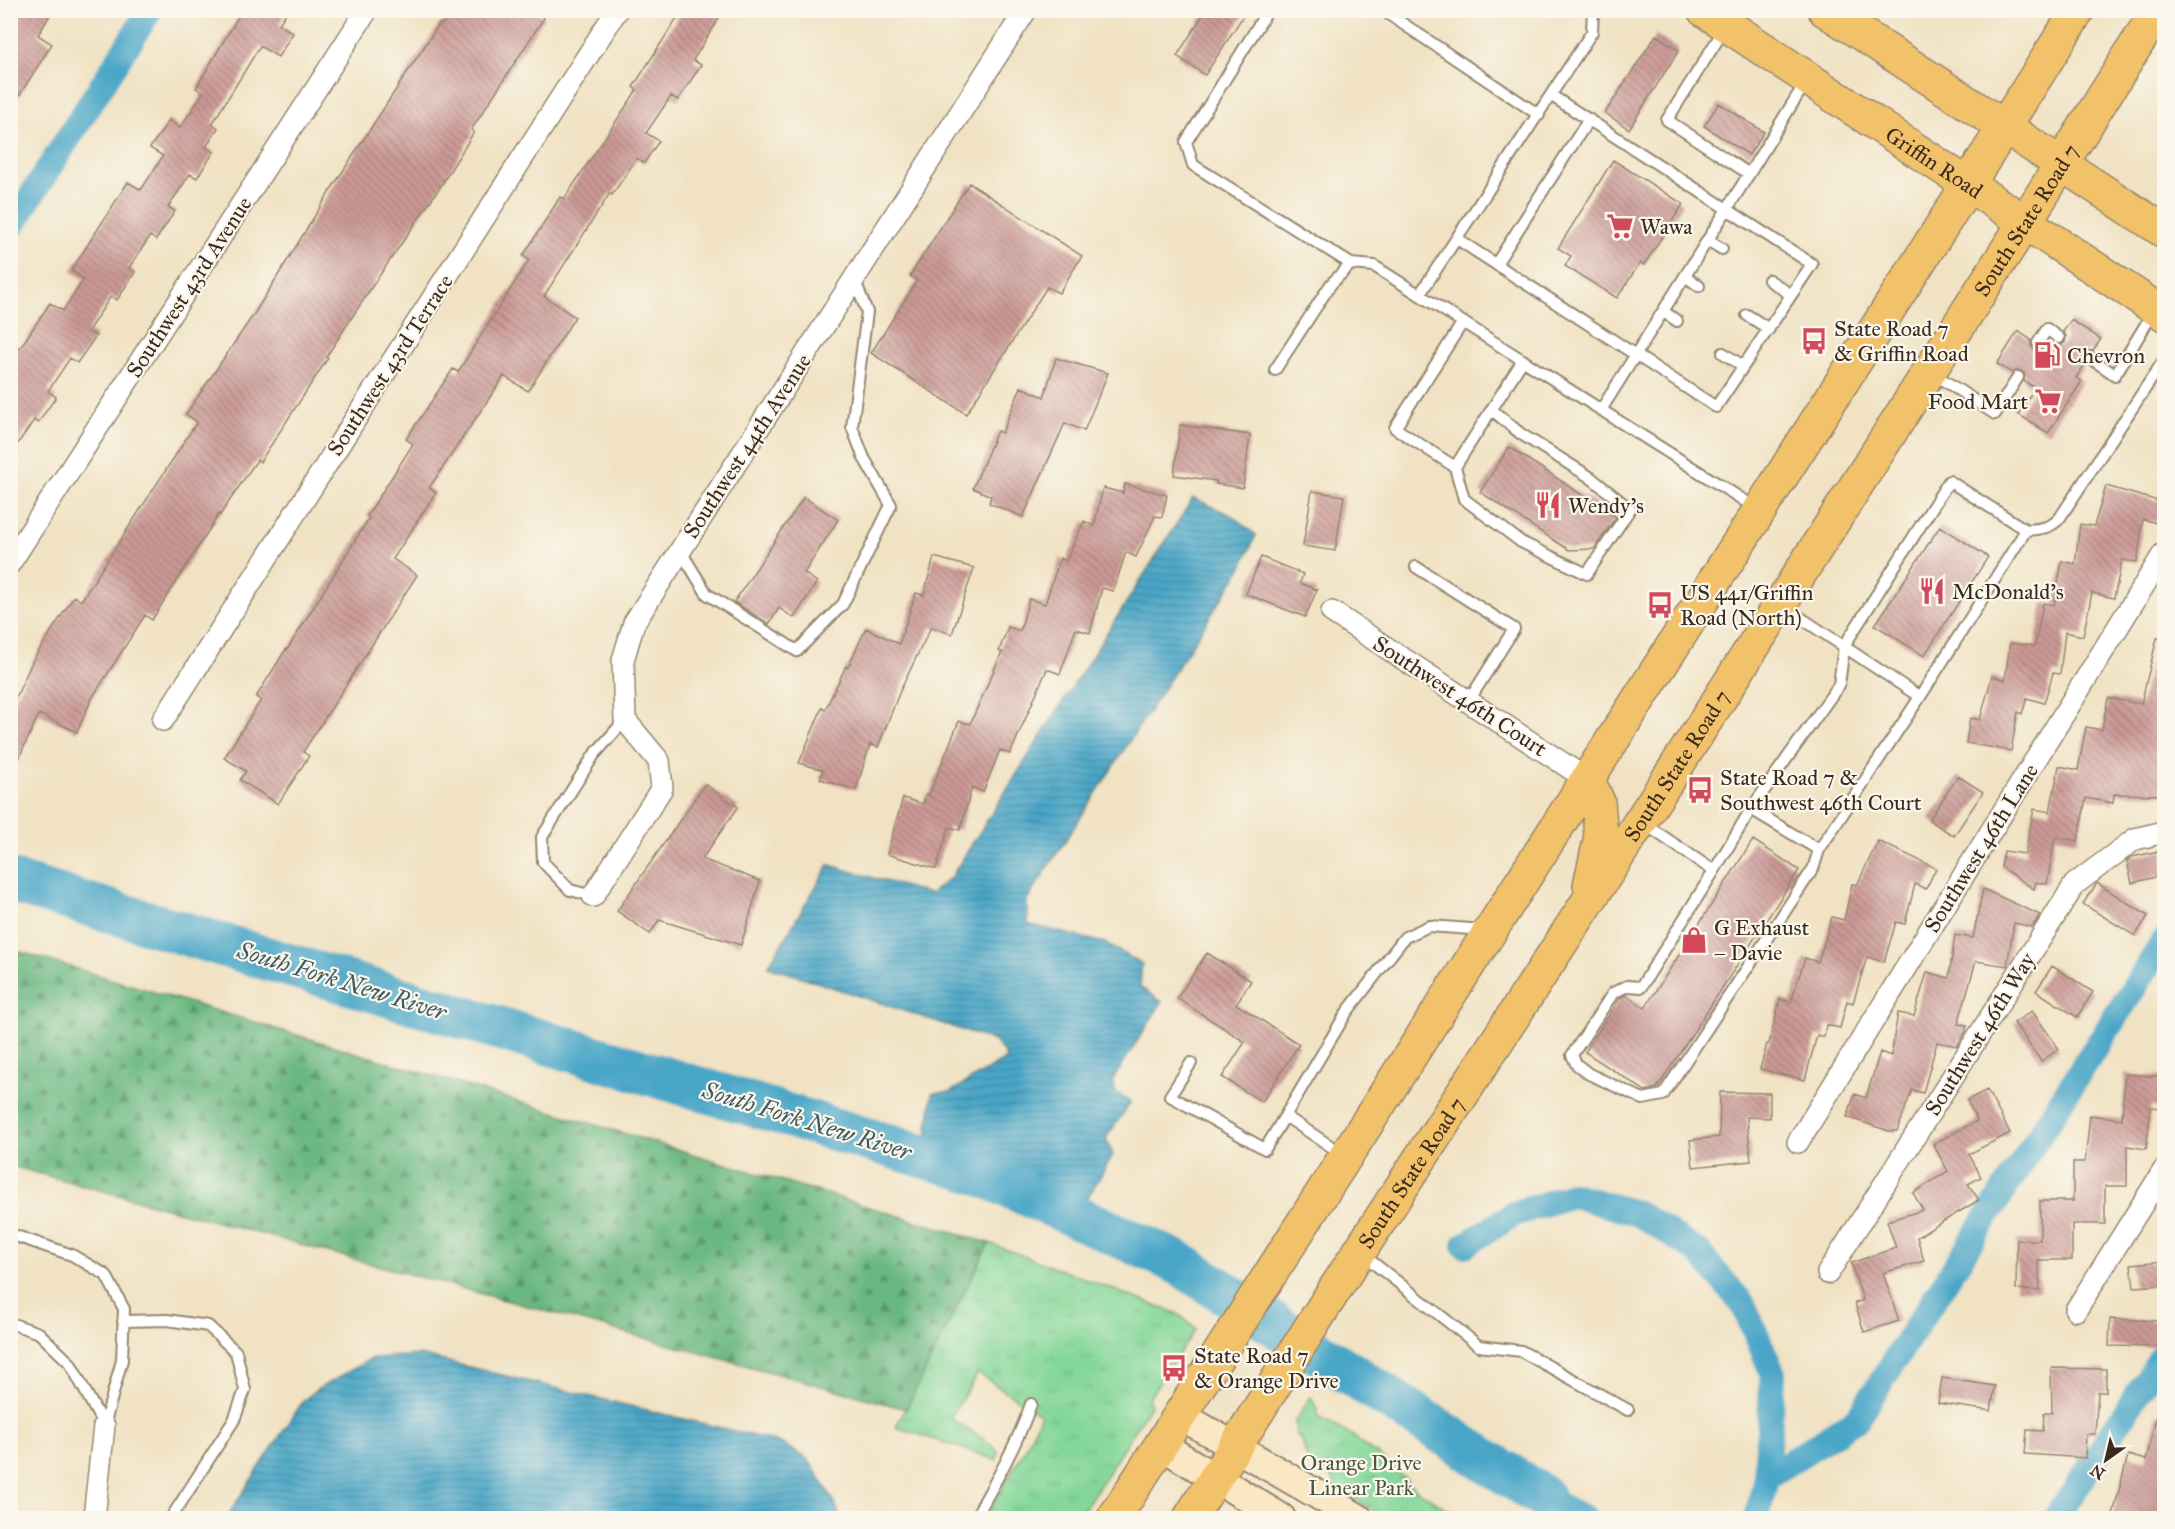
<svg xmlns="http://www.w3.org/2000/svg" width="2175" height="1529" font-family="'IM FELL Great Primer',serif">
<style>
.grass{fill:url(#grass-tufts);stroke:#60805c;stroke-width:1.5}
.forest{fill:url(#forest-firs);stroke:#537150;stroke-width:1.5}
.park{fill:url(#park-crowns);stroke:#60805c;stroke-width:1.5}
.water{fill:url(#water-rules);stroke:#426872;stroke-width:1.5}
.lines{fill:none;stroke-linecap:round;stroke-linejoin:round}
.canal{stroke:#48a6c7;stroke-width:26}
.river{stroke:#48a6c7;stroke-width:44}
.building{fill:url(#building-back-hatch)}
.lane-casing{stroke:#968670;stroke-width:14}
.street-casing{stroke:#968670;stroke-width:24}
.secondary-casing{stroke:#968670;stroke-width:32}
.primary-casing{stroke:#968670;stroke-width:36}
.lane{stroke:#fff;stroke-width:10}
.street{stroke:#fff;stroke-width:21}
.secondary{stroke:#fae7c3;stroke-width:28}
.primary{stroke:#f2c26a;stroke-width:33}
.labels{text-anchor:middle;dominant-baseline:central;stroke-width:4.5;stroke-linejoin:round;paint-order:stroke}
.street-label{font-size:22px;fill:#3b2a1e;stroke:#fbf7ec}
.poi-label{font-size:22px;fill:#3b2a1e;stroke:#fbf7ec;text-anchor:start}
.park-label{font-size:22px;fill:#4d553d;stroke:#fbf7ec}
.water-label{font-size:24px;font-style:italic;fill:#405c62;stroke:#fbf7ec}
</style>
<defs>
<pattern id="grass-tufts" width="24" height="20" patternUnits="userSpaceOnUse" patternTransform="scale(1.5)"><rect width="24" height="20" fill="#84d799"/><path d="M3 7l-1-3M5 7V3M7 7l1-3M15 17l-1-3M17 17v-4M19 17l1-3" fill="none" stroke="#73b983"/></pattern>
<pattern id="forest-firs" width="22" height="20" patternUnits="userSpaceOnUse" patternTransform="scale(1.5)"><rect width="22" height="20" fill="#6bb881"/><path d="M5 1l3.5 6h-7zM16 11l3.5 6h-7z" fill="#599669"/></pattern>
<pattern id="park-crowns" width="20" height="18" patternUnits="userSpaceOnUse" patternTransform="scale(1.5)"><rect width="20" height="18" fill="#84d799"/><path d="M2 6a3 3 0 1 1 6 0M12 15a3 3 0 1 1 6 0" fill="none" stroke="#73b983"/></pattern>
<pattern id="water-rules" width="6" height="5" patternUnits="userSpaceOnUse" patternTransform="scale(1.5)"><rect width="6" height="5" fill="#48a6c7"/><path d="M0 2.5h6" fill="none" stroke="#3d87a1"/></pattern>
<pattern id="building-back-hatch" width="6" height="6" patternUnits="userSpaceOnUse" patternTransform="scale(1.5)"><rect width="6" height="6" fill="#cb9995"/><path d="M-1 5l2 2M0 0l6 6M5-1l2 2" fill="none" stroke="#a67d79"/></pattern>
</defs>
<rect width="100%" height="100%" fill="#fbf7ec"/>
<filter id="ink" filterUnits="userSpaceOnUse"><feTurbulence type="fractalNoise" baseFrequency=".0167" numOctaves="2"/><feDisplacementMap in="SourceGraphic" scale="12" xChannelSelector="R" yChannelSelector="G"/><feConvolveMatrix kernelMatrix="1 2 1 2 8 2 1 2 1" color-interpolation-filters="sRGB"/></filter>
<filter id="wash" filterUnits="userSpaceOnUse"><feTurbulence type="fractalNoise" baseFrequency=".008" numOctaves="4" result="noise"/><feDisplacementMap in="SourceGraphic" scale="24" xChannelSelector="R" yChannelSelector="G"/><feGaussianBlur stdDeviation="1.35" result="paint"/><feColorMatrix in="noise" values="0 0 0 0 0 0 0 0 0 0 0 0 0 0 0 0 0 1.4 0 .05"/><feComposite in="paint" operator="in"/></filter>
<g filter="url(#wash)">
<rect width="100%" height="100%" fill="#f0e2c3"/>
<path class="grass" d="M989,1243L1178,1314L1196,1329L1148,1399L1151,1404L1079,1518H985L1025,1449L1041,1415L978,1373L950,1418L994,1446L998,1452L997,1460L896,1427Z"/>
<path class="forest" d="M11,949L989,1243L906,1409L11,1166Z"/>
<path class="park" d="M1311,1397L1317,1409V1416L1353,1436L1365,1447L1378,1455L1420,1492L1462,1518H1387L1336,1489L1333,1478L1312,1466L1306,1456L1302,1440L1296,1436L1295,1421Z"/>
<path class="water" d="M1193,498L1231,515L1256,535L1241,569L1027,900L1028,924L1105,943L1142,964L1140,987L1162,1002L1112,1081L1116,1092L1131,1102L1106,1138L1113,1155L1076,1217L979,1173L927,1139L932,1093L950,1092L1007,1058L995,1041L768,966L829,865L930,894L951,877Z
M420,1355L779,1442L808,1459L834,1501L841,1518H226L303,1401L316,1390L372,1358Z"/>
<g class="lines">
<path class="canal" d="M10,229L150,10
M1465,1245L1514,1214L1572,1195L1639,1214L1698,1252L1743,1304L1773,1374L1766,1477
M1543,1497L1584,1518
M1757,1518L1766,1477L1857,1419L2164,941
M2056,1518L2164,1353"/>
<path class="river" d="M10,881L979,1173L1177,1262L1543,1497"/>
</g>
<g id="blocks">
<path class="building" d="M15,10H53L38,35L52,44L10,110V18Z
M242,10H288L279,24L293,33L278,57L260,46L212,124L218,128L206,147L214,152L197,178L190,174L168,207L175,211L156,240L150,236L129,268L135,272L117,300L111,296L88,331L96,336L77,363L70,358L48,391L56,397L38,423L34,420L10,455V342L20,348L50,303L63,311L84,279L71,271L128,182L141,190L163,156L150,148L169,120L180,128L203,93L196,88Z
M451,10H534L544,18L471,130L474,132L440,187L369,291L326,357L328,358L260,462L257,460L220,515L219,514L152,620L145,615L92,698L77,732L39,714L10,778V710L33,660L74,596L81,601L197,422L186,414L256,311L332,188L408,71L440,23L442,25Z
M682,10H724L693,60L701,65L678,100L671,96L646,133L659,141L644,163L637,158L612,195L610,193L544,296L575,317L528,391L504,376L429,488L436,492L393,559L417,575L303,752L309,756L278,804L240,780L246,771L224,758L261,700L256,697L286,649L287,650L369,518L367,516L413,444L406,439L453,369L458,372L529,260L523,256L560,197L564,199L637,90L633,87Z
M1206,10H1247L1205,75L1177,56Z
M1656,35L1679,50L1629,129L1605,113Z
M1719,103L1764,132L1749,155L1704,126Z
M1613,160L1683,204L1644,265L1640,263L1617,298L1565,266L1571,256L1558,248Z
M969,183L1082,256L1059,293L1047,287L966,414L871,353L917,281L910,276Z
M2071,320L2101,339L2093,351L2086,350L2083,353L2082,360L2085,364L2076,378L2082,381L2048,433L2018,414L2035,388L2024,381V373L2018,370L2012,373L1997,364L2018,331L2031,340V346L2034,350H2041L2044,347L2050,351L2055,344L2061,345L2065,342L2066,336L2063,332Z
M1056,358L1108,373L1084,431L1065,423L1023,517L989,503L991,496L973,488L997,431L1002,433L1021,387L1044,397Z
M1180,425L1250,435L1243,488L1216,484V481L1174,475Z
M1509,447L1616,517L1594,549L1569,550L1480,492Z
M1125,484L1167,495L1162,517L1155,516L1136,557L1126,552L1113,591L1102,588L1090,633L1076,629L1060,674L1047,669L1010,754L1000,750L983,792L972,787L960,830L949,827L936,869L887,854L903,798L923,804L926,794L929,795L959,721L970,724L1002,652L999,651L1008,627L1020,631L1029,599L1045,604L1060,558L1066,561L1084,521L1094,526L1103,488L1123,493Z
M2106,486L2162,502L2156,523L2143,519L2137,562L2122,560L2114,598L2092,593L2083,636L2065,632L2060,674L2053,673L2044,703L2027,698L2022,714L2018,712L2011,751L1966,743L1970,718L1980,720L1992,676L2005,680L2010,643L2035,646L2043,603L2054,605L2062,561L2075,564L2080,524L2094,526Z
M1312,491L1344,496L1335,551L1303,546Z
M804,497L838,520L804,573L817,582L794,618L779,608L769,624L734,602Z
M1940,526L1988,557L1924,656L1875,625Z
M934,557L974,568L952,634L931,627L900,691L878,747L870,744L856,790L820,779L823,770L799,763L822,708L825,710L846,666L848,667L866,628L899,644L916,593L924,595Z
M1261,557L1303,574L1300,583L1317,590L1305,617L1246,594Z
M2157,638L2164,639V795L2114,794L2113,803L2086,798L2078,841L2055,837L2047,884L2036,882L2034,889L2001,867L2004,851L2025,854L2034,809L2050,812L2059,766L2078,770L2086,727L2102,730L2108,698L2141,704Z
M1958,776L1983,792L1954,836L1929,820Z
M705,784L738,807L702,859L760,881L741,945L659,920L650,934L617,911Z
M1753,840L1799,870L1657,1088L1645,1091L1585,1052L1620,998L1626,995L1645,1008Z
M1878,841L1936,868L1926,889L1915,884L1905,924L1896,922L1884,962L1867,957L1853,1003L1847,1001L1840,1028L1826,1025L1824,1037L1817,1035L1805,1080L1760,1069L1767,1044H1769L1780,999L1791,1002L1805,958L1818,962L1832,917L1844,920L1852,884L1857,885Z
M2164,850V875L2132,883L2127,861L2132,857Z
M2097,883L2148,916L2135,936L2083,904Z
M1983,889L2040,915L2032,927L2014,923L2007,966L1976,961L1958,1024L1967,1025L1966,1031L1957,1046L1937,1042L1923,1093L1912,1090L1897,1131H1889L1847,1117L1855,1094L1866,1098L1880,1052L1891,1056L1898,1013L1914,1016L1927,972L1949,978L1955,935L1973,938Z
M1207,953L1251,981L1236,1004L1299,1044L1262,1102L1222,1077L1245,1042L1177,998Z
M2052,966L2093,992L2077,1017L2036,991Z
M2032,1011L2059,1049L2041,1061L2014,1023Z
M2125,1074L2164,1077V1108L2151,1107L2146,1149L2127,1146V1186H2105V1224H2072V1260H2038L2040,1291L2016,1289L2017,1240H2040V1201H2073V1162H2085L2090,1115L2122,1119Z
M1987,1090L2010,1133L1969,1154L1981,1177L1968,1184L1979,1200L1917,1237L1924,1261L1883,1273L1899,1321L1864,1332L1855,1303L1863,1300L1851,1263L1896,1248L1887,1221L1923,1210L1913,1193L1948,1171L1933,1144L1977,1121L1967,1100Z
M1720,1092L1770,1093V1118L1747,1117L1751,1161L1693,1167L1690,1140L1719,1137Z
M2164,1261V1285L2134,1287L2131,1264Z
M2110,1319L2163,1321V1347L2109,1346Z
M2051,1368L2106,1369V1392H2098L2095,1434H2086L2085,1458L2025,1454L2027,1430L2043,1431L2044,1413H2052Z
M1942,1378L1995,1386L1991,1411L1938,1403Z
M2157,1414L2164,1415V1505L2159,1518H2112L2128,1455L2146,1460Z"/>
</g>
</g>
<g filter="url(#ink)">
<use href="#blocks" fill-opacity="0" stroke="#968670" stroke-width="1.5"/>
<g class="lines">
<defs>
<path id="lane" d="M1268,10L1186,142L1193,165L1351,264
M1387,13L1539,115
M1725,28L1667,120L1749,174L1807,80
M1457,239L1716,407L1812,264L1552,96
M1707,240L1722,249
M1496,264L1589,119
M1685,276L1699,286
M1769,280L1791,295
M1420,294L1592,32L1593,10
M1663,311L1677,321
M1747,315L1769,329
M1463,322L1395,428L1455,467L1523,360
M2038,343L2047,329L2059,338
M1723,353L1743,366
M2089,357L2115,375L2154,311
M1275,370L1331,284L1351,264L1374,266L1756,508
M1931,372L1995,414L2018,377
M1601,410L1749,174
M1455,467L1464,499L1521,542L1587,574L1630,509L1590,477L1521,434L1492,410
M1949,481L2026,530L1920,697L1819,850L1751,809L1839,685L1844,646Z
M2026,530C2039,529 2049,529 2059,519L2164,360
M680,550L707,594L797,651L843,604L891,505L864,458L852,427L867,312L854,278
M1416,567L1514,629L1468,702
M1783,606L1920,697
M1643,823L1714,871L1751,809
M1714,871L1641,987L1627,986L1613,993L1572,1055L1576,1064L1589,1074L1643,1099L1663,1095L1813,869L1819,850
M593,896L570,890L543,862L542,837L594,755L625,720
M1191,1063L1170,1096L1265,1149L1285,1116L1344,1155
M1285,1116L1347,1012L1405,937L1429,926L1485,930
M10,1234L72,1255L106,1275L124,1309L122,1360L104,1426L70,1363L39,1333L10,1323
M1362,1254L1479,1346L1521,1351L1628,1410
M123,1321L167,1320L208,1326L236,1352L245,1390L234,1420L171,1518
M975,1518C996,1481 1017,1444 1031,1404"/>
<path id="street" d="M10,563L367,10
M1332,612L1588,780
M163,720L617,10
M593,896L662,788L659,761L625,720L623,660L634,623L1026,10
M1798,1142L2164,553
M1828,1273L2075,884L2135,839L2164,832
M2076,1310L2164,1170
M94,1518L104,1426"/>
<path id="secondary" d="M1180,1415L1358,1518
M1161,1445L1281,1518"/>
<g id="primary">
<path id="s1" d="M1704,10L2164,314"/>
<path d="M1825,10L2164,231"/>
<path d="M1588,780L1598,802L1601,836L1590,885"/>
<path d="M1114,1518L1938,232L2078,10"/>
<path id="s2" d="M1190,1518L1335,1289L1672,773L2025,222L2158,10"/>
</g>
</defs>
<use href="#lane" class="lane-casing"/>
<use href="#street" class="street-casing"/>
<use href="#secondary" class="secondary-casing"/>
<use href="#primary" class="primary-casing"/>
<use href="#lane" class="lane"/>
<use href="#street" class="street"/>
<use href="#secondary" class="secondary"/>
<use href="#primary" class="primary"/>
</g>
</g>
<defs>
<symbol id="supermarket-bare" viewBox="-9 -9 18 18"><path d="M-6-5.5h2.5l.6 2H6L4.5 2H-2.5L-4.4-4H-6ZM-1.5 3.2a1.3 1.3 0 1 0 .1 0ZM3 3.2a1.3 1.3 0 1 0 .1 0Z" fill="#d1495b" stroke="#fbf7ec" stroke-width="2.5" paint-order="stroke"/></symbol>
<symbol id="bus-bare" viewBox="-9 -9 18 18"><path d="M-5-6H5V4H4V6H2V4H-2V6H-4V4H-5ZM-3.5-4V0h7V-4ZM-3.5 1.2v1.5H-2V1.2ZM2 1.2v1.5H3.5V1.2Z" fill="#d1495b" stroke="#fbf7ec" stroke-width="2.5" paint-order="stroke"/></symbol>
<symbol id="fuel-bare" viewBox="-9 -9 18 18"><path d="M-5.5-6h7V0h2V4h1.3V-2.5L3-4.5l.8-.8L6-3V5H2.5V1h-1V6h-7ZM-4.2-4.7v3.2H.2V-4.7Z" fill="#d1495b" stroke="#fbf7ec" stroke-width="2.5" paint-order="stroke"/></symbol>
<symbol id="restaurant-bare" viewBox="-9 -9 18 18"><path d="M-5-6h1v4h1v-4h1v4h1v-4h1v5L-1.5 .5V6h-2V.5L-5-1ZM5-6V6H3V1.5H1.5Q1.5-4 5-6Z" fill="#d1495b" stroke="#fbf7ec" stroke-width="2.5" paint-order="stroke"/></symbol>
<symbol id="shop-bare" viewBox="-9 -9 18 18"><path d="M-5-2.5h2.3a2.7 3.5 0 0 1 5.4 0H5L5.5 6h-11ZM-1.5-2.5h3a1.5 2.3 0 0 0-3 0Z" fill="#d1495b" stroke="#fbf7ec" stroke-width="2.5" paint-order="stroke"/></symbol>
</defs>
<g fill-rule="evenodd">
<use href="#supermarket-bare" x="1601" y="207" width="38" height="38"/>
<use href="#bus-bare" x="1795" y="322" width="38" height="38"/>
<use href="#fuel-bare" x="2028" y="336" width="38" height="38"/>
<use href="#supermarket-bare" x="2029" y="382" width="38" height="38"/>
<use href="#restaurant-bare" x="1529" y="486" width="38" height="38"/>
<use href="#restaurant-bare" x="1913" y="572" width="38" height="38"/>
<use href="#bus-bare" x="1641" y="586" width="38" height="38"/>
<use href="#bus-bare" x="1681" y="771" width="38" height="38"/>
<use href="#shop-bare" x="1675" y="921" width="38" height="38"/>
<use href="#bus-bare" x="1155" y="1349" width="38" height="38"/>
</g>
<g class="labels">
<g class="street-label">
<text stroke="none"><textPath href="#s1" startOffset="276">Griffin Road</textPath></text>
<text stroke="none"><textPath href="#s2" startOffset="1544">South State Road 7</textPath></text>
<text transform="translate(189 287) rotate(-57)">Southwest 43rd Avenue</text>
<text transform="translate(390 365) rotate(-57)">Southwest 43rd Terrace</text>
<text transform="translate(747 446) rotate(-57)">Southwest 44th Avenue</text>
<text transform="translate(1460 696) rotate(33)">Southwest 46th Court</text>
<text stroke="none"><textPath href="#s2" startOffset="896">South State Road 7</textPath></text>
<text transform="translate(1981 848) rotate(-58)">Southwest 46th Lane</text>
<text transform="translate(1980 1034) rotate(-58)">Southwest 46th Way</text>
<text stroke="none"><textPath href="#s2" startOffset="410">South State Road 7</textPath></text>
</g>
<g class="poi-label">
<text x="1640" y="226">Wawa</text>
<text x="1834" y="328">State Road 7<tspan x="1834" dy="25">&amp; Griffin Road</tspan></text>
<text x="2067" y="355">Chevron</text>
<text x="2028" y="401" text-anchor="end">Food Mart</text>
<text x="1568" y="505">Wendy's</text>
<text x="1952" y="591">McDonald's</text>
<text x="1680" y="592">US 441/Griffin<tspan x="1680" dy="25">Road (North)</tspan></text>
<text x="1720" y="777">State Road 7 &amp;<tspan x="1720" dy="25">Southwest 46th Court</tspan></text>
<text x="1714" y="927">G Exhaust<tspan x="1714" dy="25">– Davie</tspan></text>
<text x="1194" y="1355">State Road 7<tspan x="1194" dy="25">&amp; Orange Drive</tspan></text>
</g>
<g class="park-label">
<text x="1361" y="1462">Orange Drive<tspan x="1361" dy="25">Linear Park</tspan></text>
</g>
<g class="water-label">
<text transform="translate(342 981) rotate(17)">South Fork New River</text>
<text transform="translate(807 1121) rotate(17)">South Fork New River</text>
</g>
</g>
<rect width="2175" height="1529" fill="none" stroke="#fbf7ec" stroke-width="36"/>
<g transform="translate(2106 1460) rotate(214)" stroke="#fbf7ec" stroke-width="4.5" paint-order="stroke">
<path d="M0-4.5L10 22L0 15L-10 22Z" fill="#3b2a1e"/>
<text y="-9" font-size="16" font-weight="bold" text-anchor="middle" fill="#3b2a1e">N</text>
</g>
</svg>
